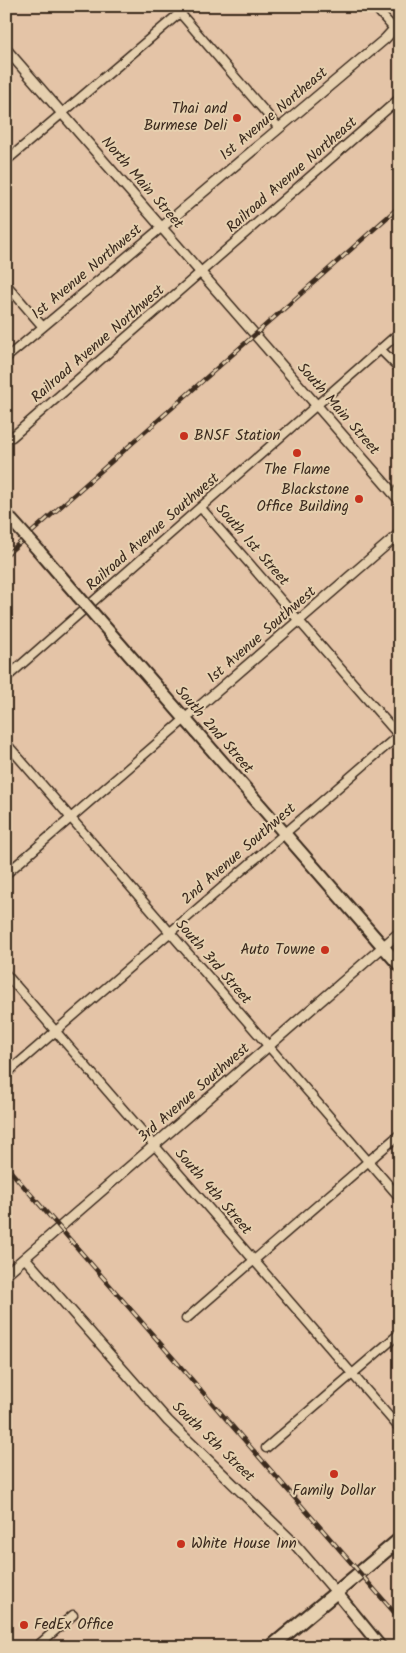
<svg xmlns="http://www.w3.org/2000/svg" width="406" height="1653" font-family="Kalam,sans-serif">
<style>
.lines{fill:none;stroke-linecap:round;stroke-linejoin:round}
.minor-casing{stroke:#3b2a1e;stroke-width:11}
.tertiary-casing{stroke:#3b2a1e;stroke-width:12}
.secondary-casing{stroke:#3b2a1e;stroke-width:14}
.primary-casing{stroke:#3b2a1e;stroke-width:15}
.trunk-casing{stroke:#3b2a1e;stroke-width:16}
.minor{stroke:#e6d0af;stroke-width:8}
.tertiary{stroke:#e6d0af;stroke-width:9}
.secondary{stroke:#e6d0af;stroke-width:10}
.primary{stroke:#e6d0af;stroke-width:11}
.trunk{stroke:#e6d0af;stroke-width:12}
.rail-casing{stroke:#3b2a1e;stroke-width:4.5}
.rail{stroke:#e6d0af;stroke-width:2.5;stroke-dasharray:8;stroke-linecap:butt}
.primary-bridge-casing{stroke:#3b2a1e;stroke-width:15;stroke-linecap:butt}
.primary-bridge{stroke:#e6d0af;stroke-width:11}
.poi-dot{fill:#c8321e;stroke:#e6d0af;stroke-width:2}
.labels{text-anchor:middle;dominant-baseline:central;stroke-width:4;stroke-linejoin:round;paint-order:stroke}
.poi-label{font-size:15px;fill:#3b2a1e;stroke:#e6d0af;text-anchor:end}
.street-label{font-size:15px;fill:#3b2a1e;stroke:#e6d0af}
</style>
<rect width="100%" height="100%" fill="#e4c4a7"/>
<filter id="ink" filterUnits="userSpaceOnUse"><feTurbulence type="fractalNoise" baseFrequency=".02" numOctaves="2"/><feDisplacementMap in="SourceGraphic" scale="10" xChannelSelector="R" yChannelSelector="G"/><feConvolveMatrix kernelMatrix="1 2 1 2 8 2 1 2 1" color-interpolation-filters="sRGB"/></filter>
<g filter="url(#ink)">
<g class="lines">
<defs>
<path id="minor" d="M174,6L279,128
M374,6L394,29
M6,161L188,6
M6,284L43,327
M380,349L400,369
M6,358L162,227
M12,437L400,98
M201,508L400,737
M6,678L400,332
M6,743L400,1198
M6,874L185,719
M6,974L400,1429
M6,1074L400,734
M186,1319L400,1134
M266,1448L400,1333
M36,1647L73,1615"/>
<path id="tertiary" d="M6,49L400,501
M162,227L385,39L394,29L400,19
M185,719L400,533
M25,1258L168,1421L291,1540L337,1593
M6,1274L400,932"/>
<path id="secondary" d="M337,1593L381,1647"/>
<path id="primary" d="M39,551L78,596
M98,619L400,966"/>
<path id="trunk" d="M271,1647L400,1539"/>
</defs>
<use href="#minor" class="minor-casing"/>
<use href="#tertiary" class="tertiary-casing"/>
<use href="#secondary" class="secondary-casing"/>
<use href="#primary" class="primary-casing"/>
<use href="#trunk" class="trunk-casing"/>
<use href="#minor" class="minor"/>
<use href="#tertiary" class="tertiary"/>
<use href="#secondary" class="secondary"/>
<use href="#primary" class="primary"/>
<use href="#trunk" class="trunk"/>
<defs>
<path id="rail" d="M6,555L400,206
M6,1166L400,1619"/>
</defs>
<use href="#rail" class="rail-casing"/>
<use href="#rail" class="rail"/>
<defs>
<path id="primary-bridge" d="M6,514L39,551
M78,596L98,619"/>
</defs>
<use href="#primary-bridge" class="primary-bridge-casing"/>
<use href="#primary-bridge" class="primary-bridge"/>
</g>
</g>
<g class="poi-dot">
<circle cx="237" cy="118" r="5"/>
<circle cx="184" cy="436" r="5"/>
<circle cx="297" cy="453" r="5"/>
<circle cx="359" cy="499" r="5"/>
<circle cx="325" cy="950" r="5"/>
<circle cx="334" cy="1474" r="5"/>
<circle cx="181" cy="1544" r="5"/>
<circle cx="24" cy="1625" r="5"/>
</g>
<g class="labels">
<g class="poi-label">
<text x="227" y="109">Thai and<tspan x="227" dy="17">Burmese Deli</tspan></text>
<text x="194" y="436" text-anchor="start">BNSF Station</text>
<text x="297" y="470" text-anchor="middle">The Flame</text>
<text x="349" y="490">Blackstone<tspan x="349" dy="17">Office Building</tspan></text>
<text x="315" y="950">Auto Towne</text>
<text x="334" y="1491" text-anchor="middle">Family Dollar</text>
<text x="191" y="1544" text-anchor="start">White House Inn</text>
<text x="34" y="1625" text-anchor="start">FedEx Office</text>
</g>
<g class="street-label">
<text transform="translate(274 114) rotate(-40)">1st Avenue Northeast</text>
<text transform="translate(292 175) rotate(-41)">Railroad Avenue Northeast</text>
<text transform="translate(142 183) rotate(49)">North Main Street</text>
<text transform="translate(87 272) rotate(-40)">1st Avenue Northwest</text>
<text transform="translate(98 344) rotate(-41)">Railroad Avenue Northwest</text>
<text transform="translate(338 409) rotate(49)">South Main Street</text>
<text transform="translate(153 532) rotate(-41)">Railroad Avenue Southwest</text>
<text transform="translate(252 545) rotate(49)">South 1st Street</text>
<text transform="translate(262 635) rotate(-41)">1st Avenue Southwest</text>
<text transform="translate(214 730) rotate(49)">South 2nd Street</text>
<text transform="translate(239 854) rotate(-41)">2nd Avenue Southwest</text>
<text transform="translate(213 962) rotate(49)">South 3rd Street</text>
<text transform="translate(194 1093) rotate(-41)">3rd Avenue Southwest</text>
<text transform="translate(213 1192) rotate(49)">South 4th Street</text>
<text transform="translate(213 1442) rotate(44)">South 5th Street</text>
</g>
</g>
<rect width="406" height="1653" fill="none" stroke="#e6d0af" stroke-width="25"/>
<rect x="12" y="12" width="381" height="1628" fill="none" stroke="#3b2a1e" stroke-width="2" filter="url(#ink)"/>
</svg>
